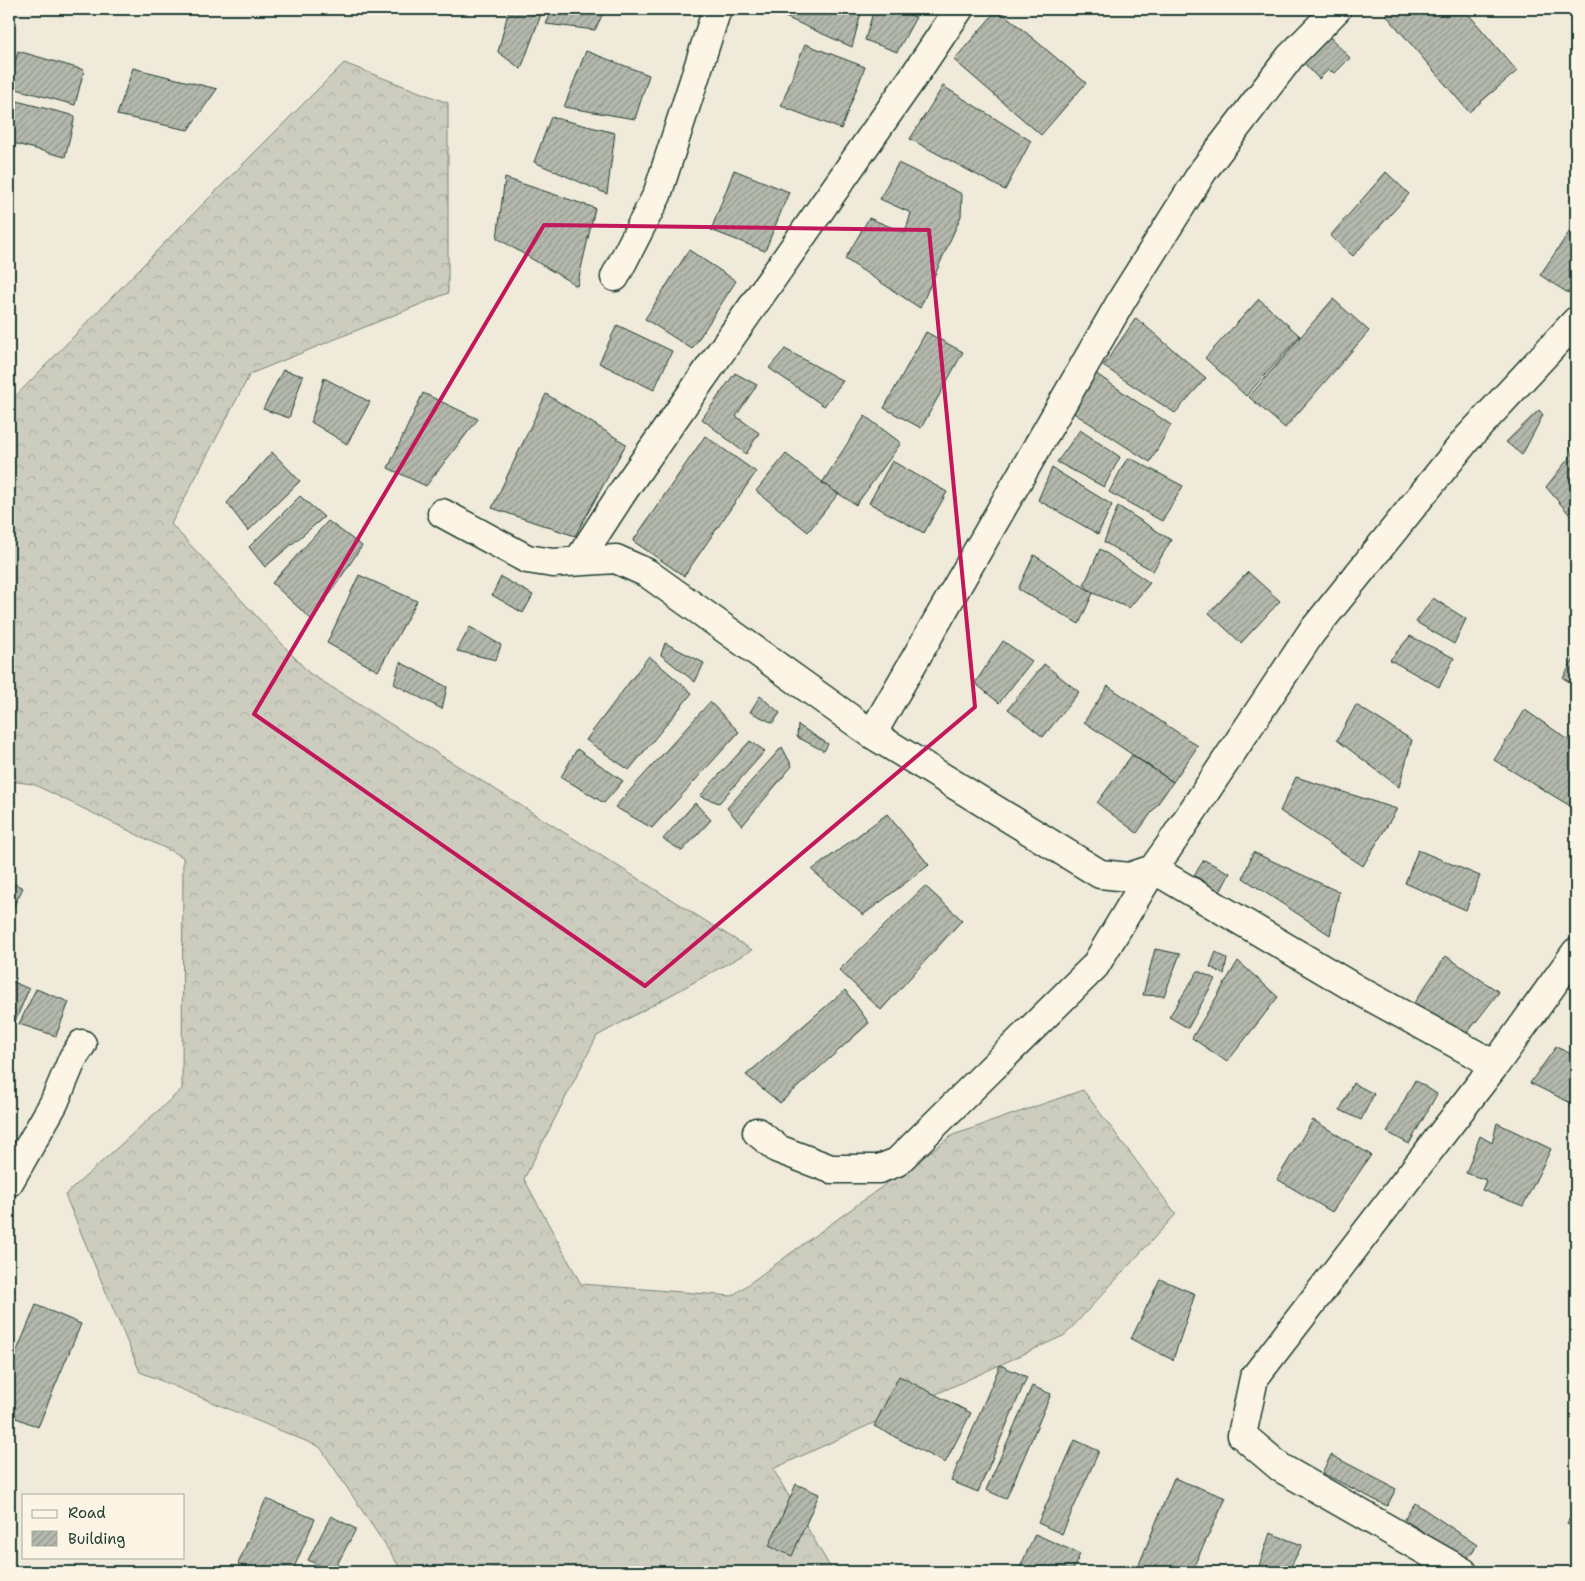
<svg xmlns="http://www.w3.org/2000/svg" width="1585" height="1581" font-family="'Shantell Sans',sans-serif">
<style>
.forest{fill:url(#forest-crowns);stroke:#76857a}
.building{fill:url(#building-hatch);stroke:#1f3d34}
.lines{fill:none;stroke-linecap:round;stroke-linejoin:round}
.street-casing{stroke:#1f3d34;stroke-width:31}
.street{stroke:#fcf5e5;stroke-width:28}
.marked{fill:none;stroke:#c2185b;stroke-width:4;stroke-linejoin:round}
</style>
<defs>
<pattern id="forest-crowns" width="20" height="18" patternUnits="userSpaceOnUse" patternTransform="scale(1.25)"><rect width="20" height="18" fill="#cccdbf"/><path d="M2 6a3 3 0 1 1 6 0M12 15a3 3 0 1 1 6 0" fill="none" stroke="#afb1a5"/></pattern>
<pattern id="building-hatch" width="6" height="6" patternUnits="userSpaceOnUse" patternTransform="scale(1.25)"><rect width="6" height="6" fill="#b5b9ad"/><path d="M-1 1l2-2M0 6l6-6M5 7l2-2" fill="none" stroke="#93988e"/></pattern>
</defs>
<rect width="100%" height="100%" fill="#efeada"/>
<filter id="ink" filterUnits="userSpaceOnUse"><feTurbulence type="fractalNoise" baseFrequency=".02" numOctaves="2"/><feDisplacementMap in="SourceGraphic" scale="10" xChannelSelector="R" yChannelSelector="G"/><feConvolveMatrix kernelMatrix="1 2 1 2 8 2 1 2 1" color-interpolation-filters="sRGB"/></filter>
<g filter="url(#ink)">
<path class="forest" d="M344,63L448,103V293L250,374L171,524L309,673L752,950L597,1036L524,1179L581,1284L732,1296L953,1135L1083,1090L1176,1214L1065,1335L773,1469L833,1572H403L320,1447L140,1372L65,1195L182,1089L183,857L33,784L9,781V403L176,231Z"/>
<path class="building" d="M509,9H543L521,69L498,52Z
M553,9H605L595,30L546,24Z
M784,9H862L852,47L783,16Z
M874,9H893L916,17L897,52L865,40Z
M998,9L1086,83L1041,135L954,60Z
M1393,9H1464L1517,71L1469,112L1386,15Z
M1328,35L1350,58L1335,73L1328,70L1319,79L1302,61Z
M805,44L865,67L841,129L781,106Z
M18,51L84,70L75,105L9,87Z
M586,51L649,75L635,119L564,107Z
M133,68L217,89L188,130L117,115Z
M943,86L1031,141L1005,190L910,139Z
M9,99L75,116L65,157L9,142Z
M551,117L615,133L607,194L534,162Z
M898,163L962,194L961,216L920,308L845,259L869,218L905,233L911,213L880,199Z
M734,170L789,192L765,251L711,230Z
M1386,172L1409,194L1353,256L1330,236Z
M505,178L595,208L577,286L497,238Z
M1570,231L1576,236V281L1568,293L1540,275Z
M689,250L736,281L692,349L645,319Z
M1259,299L1300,336L1246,396L1205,358Z
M1333,299L1369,331L1285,428L1249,397Z
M1136,318L1206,378L1175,413L1103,366Z
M617,325L672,351L654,390L599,363Z
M926,332L963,352L921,428L884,408Z
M785,349L843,381L824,406L769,368Z
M283,370L303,376L289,418L263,409Z
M735,373L757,385L736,416L759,433L746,454L702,419Z
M1095,373L1171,425L1150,462L1072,412Z
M324,378L370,402L347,444L311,422Z
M423,393L478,419L426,486L388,468Z
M546,394L626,444L575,536L492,508Z
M1539,410L1543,415L1522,455L1506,442Z
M865,416L901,443L856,505L822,483Z
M1080,430L1120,457L1104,487L1057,462Z
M705,436L756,472L684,576L633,541Z
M1576,449V522L1546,487Z
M272,452L300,481L248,531L227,503Z
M786,454L838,494L808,532L756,491Z
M1130,458L1183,486L1162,521L1109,492L1125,462Z
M892,461L947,492L924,533L869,503Z
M1052,468L1112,505L1098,534L1038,500Z
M300,496L324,517L265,567L249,547Z
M1118,506L1171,540L1153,571L1104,542Z
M328,521L362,546L312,620L272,583Z
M1100,549L1150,583L1129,608L1093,593L1084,585Z
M1034,555L1093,593L1079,624L1018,589Z
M1248,572L1280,601L1241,643L1209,613Z
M359,575L417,601L378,671L327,643Z
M501,577L533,595L523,613L492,595Z
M1433,598L1466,619L1454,644L1416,622Z
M470,627L501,645L496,660L457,651Z
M1410,636L1454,658L1439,687L1390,660Z
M1003,641L1032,661L999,703L975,683Z
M665,643L704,663L695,682L661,655Z
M649,656L692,693L629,770L586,740Z
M1575,657L1576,658V686L1563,678Z
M400,662L447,687L442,709L394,684Z
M1044,664L1079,692L1043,737L1008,709Z
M1108,686L1198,746L1173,782L1084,722Z
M760,696L780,713L773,723L750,712Z
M710,702L739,732L652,828L615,807Z
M1356,705L1412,740L1399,787L1337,740Z
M1525,710L1576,745V799L1572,807L1494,760Z
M798,725L828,744L824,751L797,737Z
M750,741L765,751L719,803L700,796Z
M782,747L792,766L742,826L727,808Z
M577,749L623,781L604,803L561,777Z
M1132,755L1173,782L1137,833L1097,803Z
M1296,777L1397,809L1363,866L1280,811Z
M695,803L711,820L682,851L663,839Z
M887,814L929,865L863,915L812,870Z
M1418,850L1480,876L1466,910L1405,883Z
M1253,852L1339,892L1330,935L1243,878Z
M1204,860L1230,873L1220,892L1194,875Z
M9,881L23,888L9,915Z
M925,886L962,920L881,1010L839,970Z
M1155,949L1180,954L1164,996L1143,995Z
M1216,952L1227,959L1224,974L1210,967Z
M1446,956L1499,992L1461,1041L1409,1010Z
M1238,961L1278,997L1227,1062L1192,1038Z
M1198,971L1215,979L1188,1028L1169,1017Z
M9,980L29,989L13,1026L9,1024Z
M36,989L69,1002L56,1036L19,1024Z
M845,990L869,1023L780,1103L746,1075Z
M1556,1047L1576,1056L1575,1105L1530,1083Z
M1415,1080L1437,1094L1409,1144L1387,1132Z
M1353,1083L1374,1094L1361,1120L1340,1110Z
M1313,1120L1371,1155L1332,1212L1277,1179Z
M1497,1123L1551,1149L1523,1206L1482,1190L1486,1180L1466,1173L1480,1136L1492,1143Z
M1160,1279L1195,1294L1173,1360L1131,1339Z
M36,1305L81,1324L38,1427L9,1415V1370Z
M1000,1365L1027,1377L978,1492L951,1481Z
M899,1376L971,1413L945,1463L874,1426Z
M1032,1386L1051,1394L1006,1499L986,1490Z
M1075,1440L1099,1451L1062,1534L1038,1523Z
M1331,1455L1396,1489L1387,1506L1322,1473Z
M1174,1478L1226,1498L1191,1572H1136Z
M796,1484L819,1494L792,1556L769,1546Z
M266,1499L315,1519L292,1572H257L238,1564Z
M1576,1501V1528L1567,1524Z
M1415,1503L1477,1545L1466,1561L1404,1519Z
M331,1516L356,1529L333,1572L308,1560Z
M1270,1533L1302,1545L1288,1572H1257Z
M1035,1534L1080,1554L1072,1572H1018Z
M307,1566L323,1572H304Z
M1210,1566L1230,1572H1206Z"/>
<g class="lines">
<defs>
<path id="street" d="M615,277L657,195L717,9
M442,513L527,559L553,563L616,559L647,573L872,734L1100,874L1129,877L1153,869L1358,990L1495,1065
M578,561L624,490L914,76L959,9
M872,734L1123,298L1203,171L1290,57L1337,9
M757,1132L778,1149L831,1169H879L897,1162L1095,966L1153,869L1168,848L1311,633L1466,440L1576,321
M9,1182L54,1103L73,1058L82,1044
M1463,1572L1281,1468L1242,1435L1254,1378L1495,1065L1576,952"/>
</defs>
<use href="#street" class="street-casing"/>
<use href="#street" class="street"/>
</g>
</g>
<path class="marked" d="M544,225L929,230L975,707L645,986L254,714Z"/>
<rect width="1585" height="1581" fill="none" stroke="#fcf5e5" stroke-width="30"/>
<rect x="15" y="15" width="1555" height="1551" fill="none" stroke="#1f3d34" stroke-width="2" filter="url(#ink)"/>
<rect x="22" y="1494" width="162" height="65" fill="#fcf5e5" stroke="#a4ab9e"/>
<rect x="32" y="1510" width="25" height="8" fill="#fcf5e5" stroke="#a4ab9e"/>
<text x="68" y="1518" font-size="15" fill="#1f3d34">Road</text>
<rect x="32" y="1531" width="25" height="15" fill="url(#building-hatch)" stroke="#a4ab9e"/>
<text x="68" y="1544" font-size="15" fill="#1f3d34">Building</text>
</svg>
